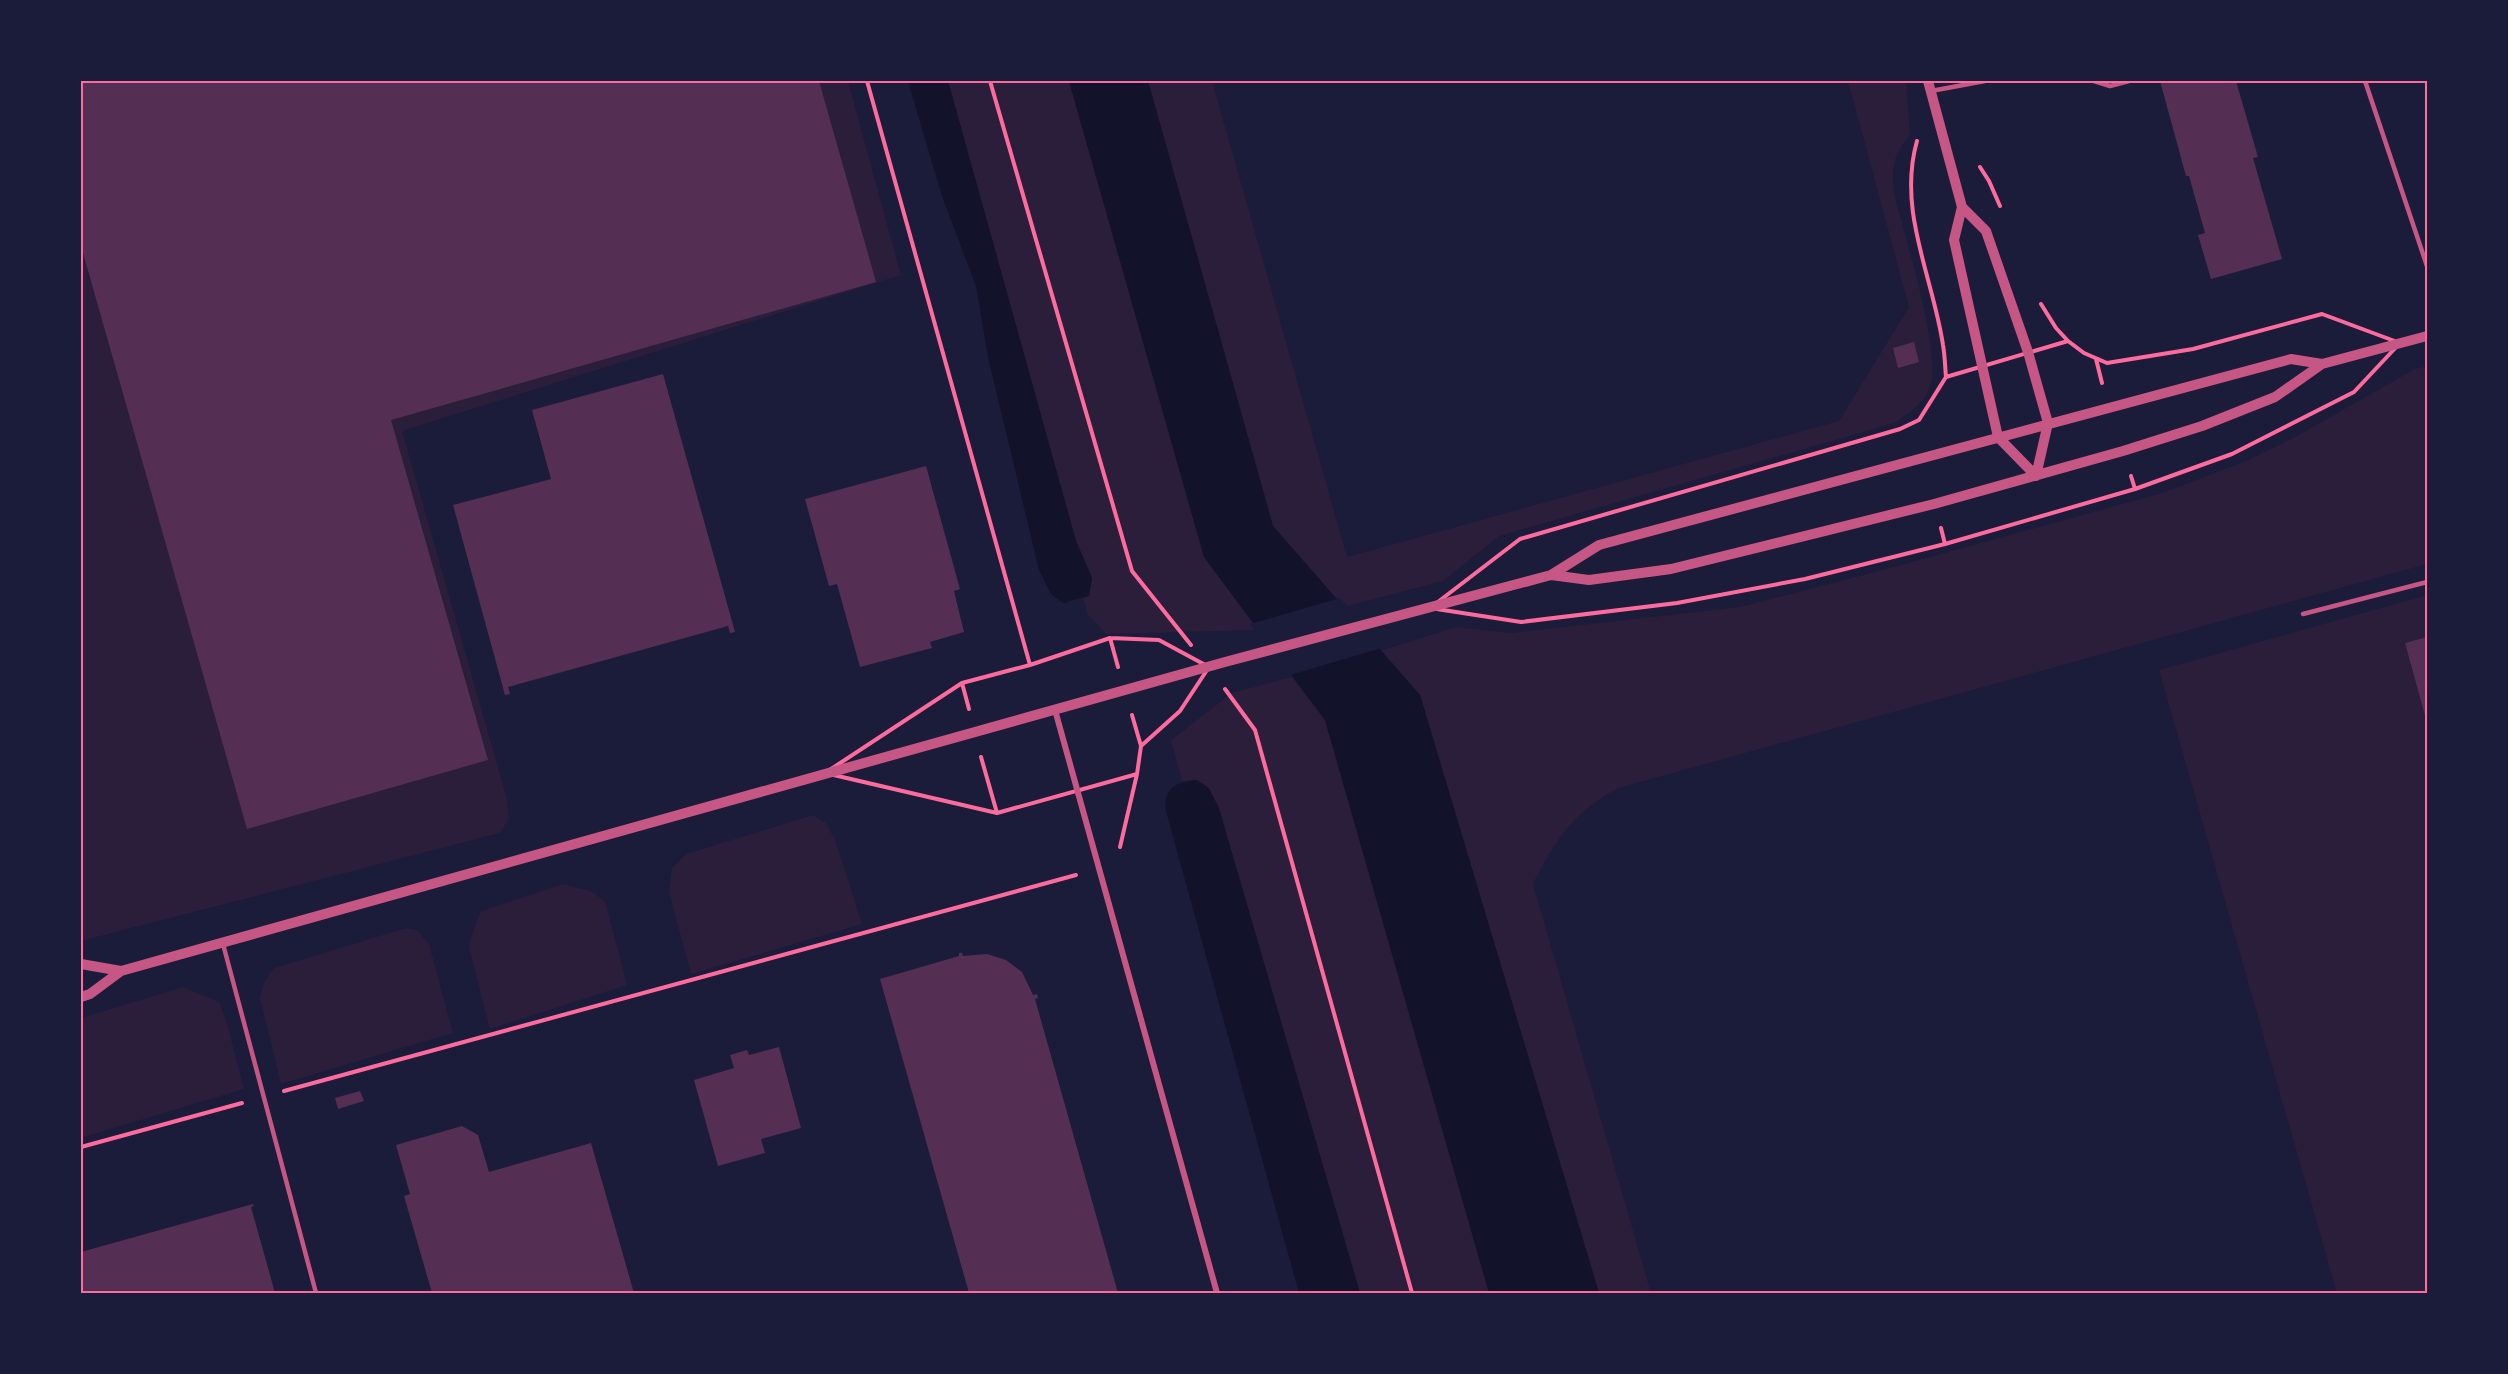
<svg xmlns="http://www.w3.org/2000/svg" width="2508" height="1374" font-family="'Roboto Condensed',sans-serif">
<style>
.green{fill:#2a1e3b}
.water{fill:#12122b}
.pier{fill:#1b1b3a}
.building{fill:#542f53}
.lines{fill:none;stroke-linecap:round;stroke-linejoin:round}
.path{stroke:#ff6b9d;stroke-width:4}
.service{stroke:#c65784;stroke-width:4.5}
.minor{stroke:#c65784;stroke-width:6}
.tertiary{stroke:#c65784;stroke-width:10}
.neatline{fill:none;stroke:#ff6b9d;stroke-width:2}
</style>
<rect width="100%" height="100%" fill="#1b1b3a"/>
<path class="green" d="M81,81H848L901,275L402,431L507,799L509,819L500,833L81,941Z
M948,81H1069L1204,557L1259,630L1106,634L1088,615L1083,598L1089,596L1092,578L1076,541Z
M1148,81H1212L1347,557L1839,421L1909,307L1848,81H1906L1910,135C1893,156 1891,166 1894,193C1904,233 1940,347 1931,383C1927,402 1910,412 1895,423L1499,536L1443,581L1344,607L1273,526Z
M2427,366V564L1619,788C1573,812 1556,839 1533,884L1651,1293H1599L1420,695L1380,651L1456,627L1510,633L1740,607L1894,567L2162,493L2244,462L2295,437L2415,369Z
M2427,595V1293H2337L2159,670Z
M1292,677L1325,720L1489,1293H1360L1290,1053L1197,780L1182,781L1171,740L1232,693Z
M813,815L826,823L835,840L862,924L691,974L669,892L672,868L686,854Z
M563,884L590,891L605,901L627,985L490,1029L469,948L472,933L481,911Z
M406,928L417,930L429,944L453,1033L281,1084L260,998L264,983L274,968Z
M183,987L219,1002L226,1020L244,1089L81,1138V1018Z"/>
<path class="water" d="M908,81H948L1076,541L1092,578L1089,596L1063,603L1051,594L1039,570L988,357L976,286L942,196Z
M1069,81H1148L1273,526L1420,695L1599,1293H1489L1325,720L1204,557Z
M1197,780L1209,788L1219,808L1360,1293H1299L1166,811C1163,787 1177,782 1197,780Z"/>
<path class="pier" d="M1340,598L1382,648L1287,676L1250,624Z"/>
<path class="building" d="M81,81H819L876,282L391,420L488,760L247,829L81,246Z
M2160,81H2236L2258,157L2253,158L2282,259L2211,279L2198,235L2205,233L2189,176H2186Z
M1914,342L1919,362L1898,368L1893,348Z
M663,374L735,632L730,633L728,626L508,687L510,694L505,695L453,505L551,479L532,410Z
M926,466L960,589L954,591L964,632L930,642L932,648L860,667L837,584L829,586L805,499Z
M2427,637V719H2426L2405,643Z
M959,953H962L963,956L987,954L1006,960L1022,972L1033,995L1037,994L1038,998L1035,999L1118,1293H969L880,979L959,956Z
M779,1047L801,1128L761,1139L765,1153L718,1166L694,1080L734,1068L730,1055L747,1050L749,1055Z
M360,1091L364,1101L338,1109L335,1098Z
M462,1126L478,1135L489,1172L591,1143L634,1293H432L404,1196L410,1194L396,1145Z
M253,1204L254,1206L251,1207L275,1293H81V1252Z"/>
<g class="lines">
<path class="path" d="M867,81L1030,665
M990,81L1132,571L1191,645
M1917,141C1897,211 1933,277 1943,345C1945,356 1945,367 1946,377
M1980,167L1989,181L2000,206
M2041,304L2056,328L2068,341
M2322,314L2400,343L2354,392L2232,454L2135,489L1945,544L1805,579L1677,603L1521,622L1430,608L1520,539L1900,429L1919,420L1946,377L2068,341L2084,353L2107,363L2193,349Z
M2096,359L2102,383
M2131,476L2135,489
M1941,528L1945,544
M1110,638L1159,640L1209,667L1180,711L1141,746L1137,774L997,813L825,773L962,683L1030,665Z
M1110,638L1118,667
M962,683L969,709
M1225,689L1255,730L1412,1293
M1132,715L1141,746
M981,757L997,813
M1120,847L1137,774
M284,1091L1076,875
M81,1147L242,1103"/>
<path class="service" d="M2094,81L2110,86L2129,81
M2365,81L2427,266
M1931,91L1985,81
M2303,614L2427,582
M223,944L316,1293"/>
<path class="minor" d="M1055,710L1217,1293"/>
<path class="tertiary" d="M1928,81L1962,207L1954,240L1998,437L2036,476
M1962,207L1986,231L2028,352L2048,423L2036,476
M1551,575L1589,580L1671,569L1934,504L2123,451L2202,426L2275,397L2322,364L2427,336
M81,964L121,971
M81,997L90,994L121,971L1225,662L1551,575L1599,545L2291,359L2322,364"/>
</g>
<rect width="2508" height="1374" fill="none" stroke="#1b1b3a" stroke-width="165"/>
<rect x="82" y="82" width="2344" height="1210" class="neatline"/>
</svg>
